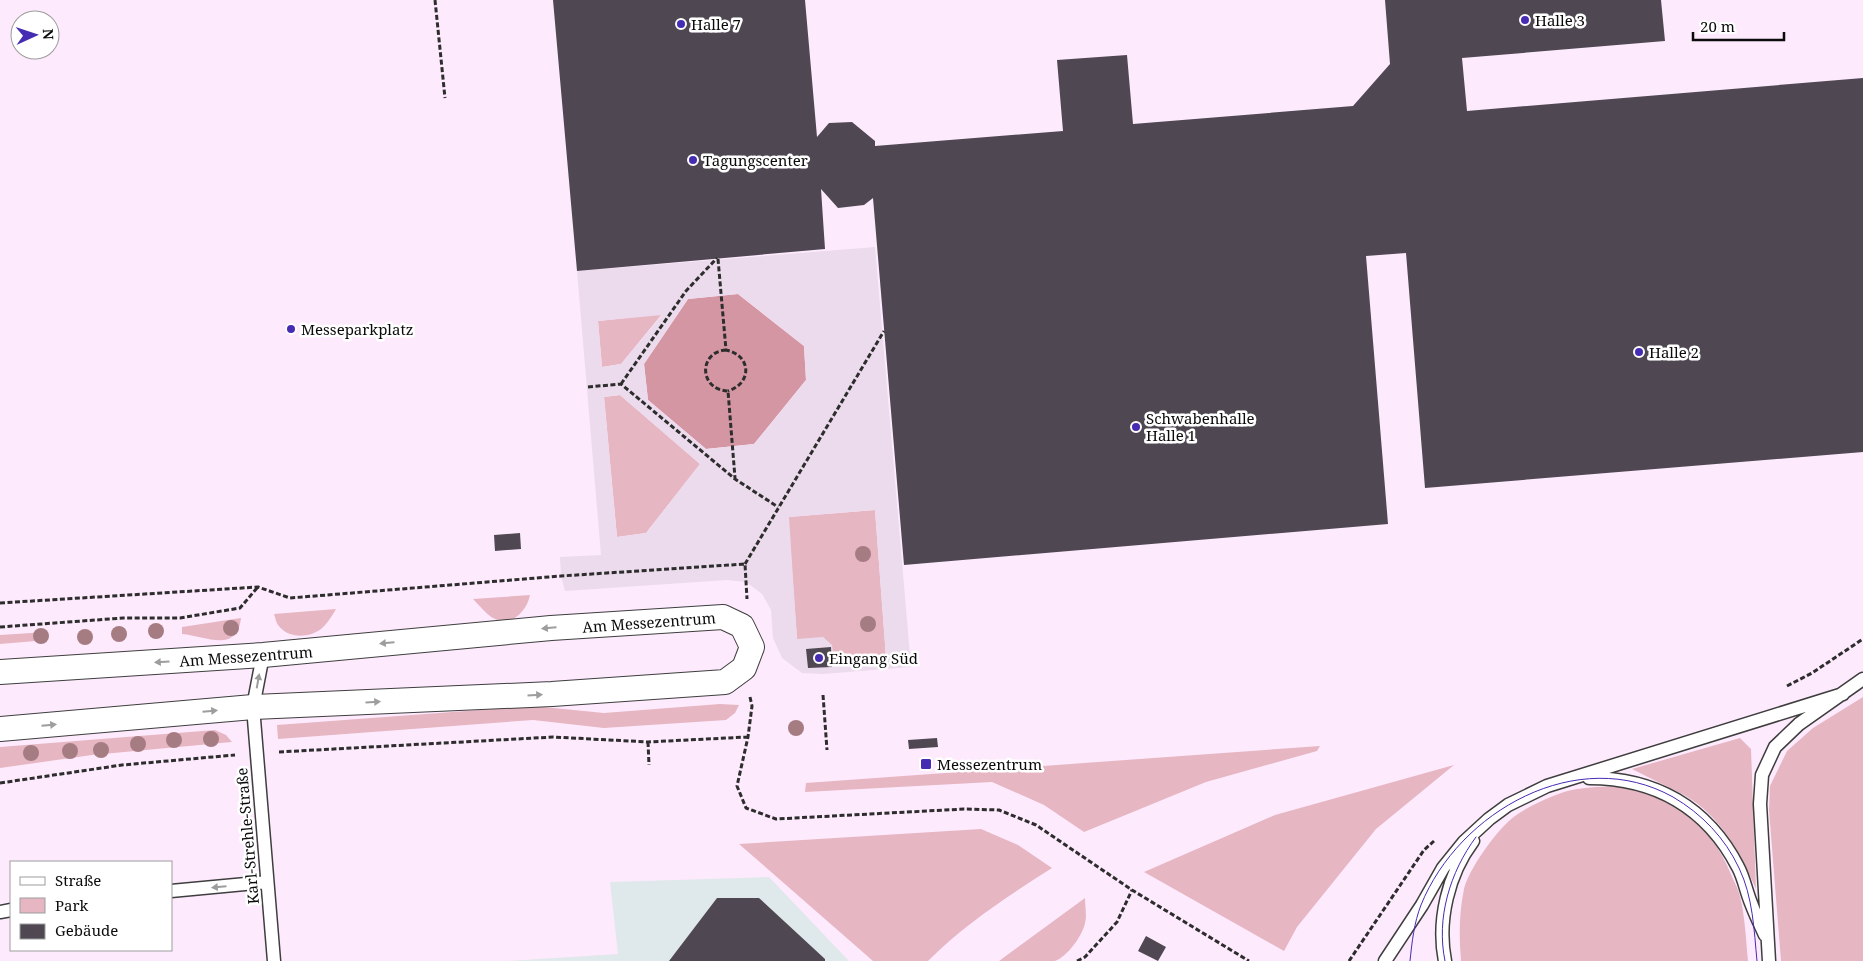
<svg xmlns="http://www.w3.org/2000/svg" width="1863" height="961" font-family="'Noto Serif',serif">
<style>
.industrial{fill:#dfe8ea}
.green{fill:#e6b6c3}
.forest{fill:#d596a3}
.plaza{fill:#ecdbec;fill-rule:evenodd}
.building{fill:#4f4853}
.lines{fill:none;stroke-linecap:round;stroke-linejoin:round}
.service-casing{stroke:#3e3e3e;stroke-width:15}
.minor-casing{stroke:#3e3e3e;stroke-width:26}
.path{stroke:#2d2d2d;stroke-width:3;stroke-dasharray:5 2.5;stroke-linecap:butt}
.service{stroke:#fff;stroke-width:12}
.minor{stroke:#fff;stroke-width:24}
.tram{stroke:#462bb3;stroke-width:1}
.tree{fill:#a67c83}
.oneway{fill:#9d9d9d}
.poi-dot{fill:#462bb3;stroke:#fff;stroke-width:2}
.labels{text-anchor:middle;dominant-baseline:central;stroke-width:5;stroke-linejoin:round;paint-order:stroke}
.poi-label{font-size:15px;fill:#0b0b0b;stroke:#fff;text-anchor:start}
.street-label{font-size:15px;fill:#0b0b0b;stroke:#fff}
</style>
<rect width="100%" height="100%" fill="#feeafd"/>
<path class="industrial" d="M769,877L849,961H506L618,954L610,882Z"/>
<path class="green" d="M662,314L621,364L602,367L598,321Z
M620,395L700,464L646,533L617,537L604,397Z
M875,510L886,657L833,661L832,645L797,639L788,517Z
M530,595C527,611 511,628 493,618C486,614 479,605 473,599Z
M336,609C332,616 327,624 321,629C309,638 288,639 278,625C276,622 275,617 274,614Z
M241,618C237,654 206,636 182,634V627Z
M47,632L48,640L0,644V635Z
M1863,697V961H1781L1769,810L1770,786L1787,751L1813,728Z
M720,704L739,705L735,713L726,720L604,728L533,720L278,739L277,725L533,706L604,713Z
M215,730L226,735L232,742L92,755L0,768V747Z
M1740,738L1751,749L1756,889C1741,854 1720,815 1684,795C1667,786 1649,778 1632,769Z
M1320,746L1317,751L1206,782L1084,832L1044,805L992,782L805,792L806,783Z
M1454,765L1376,829L1297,927L1284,951L1144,872L1275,815Z
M1617,786C1671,798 1708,819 1730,872C1733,880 1738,888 1740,896C1745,917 1746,940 1748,961H1461C1459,937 1459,913 1464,889C1469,869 1495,833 1510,820C1522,809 1549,797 1564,792C1581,787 1599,787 1617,786Z
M981,829L1018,845L1052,868C1008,896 965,924 928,961H873L739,844Z
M1085,898C1085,906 1087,916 1085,923C1083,935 1067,957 1055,961H999Z"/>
<path class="forest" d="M738,294L804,346L806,380L754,444L706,449L648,400L644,364L688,299Z"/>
<path class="plaza" d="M875,247L911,667L823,674L802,673L782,658L773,638L771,610L762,594L746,582L727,580L565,591L561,576L560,557L601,555L577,271ZM738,294L804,346L806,380L754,444L706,449L648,400L644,364L688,299ZM662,315L621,364L602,367L598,321ZM620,395L700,464L646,533L617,537L604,397ZM875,510L886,657L833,661L832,645L823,637L797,639L789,517Z"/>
<path class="building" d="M553,0H805L817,137L829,123L852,122L875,141V146L1063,131L1057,60L1127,55L1133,124L1353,106L1390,64L1385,0H1661L1665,41L1462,58L1467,111L1863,78V452L1425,488L1406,253L1366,256L1388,524L904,565L873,198L864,205L838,208L821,189L825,249L577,271Z
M520,533L521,549L495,551L494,535Z
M831,647L832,667L808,668L806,649Z
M937,738L938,747L909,749L908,740Z
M717,898H759L825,959V961H669Z
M1146,936L1166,947L1158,961L1138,951Z"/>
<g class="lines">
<defs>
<path id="service" d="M263,655L253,707L274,961
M1589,778C1655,778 1707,807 1738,867C1744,878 1746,891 1751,903C1755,914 1760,924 1765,935
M171,891L267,882
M0,912L11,910
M1385,961L1422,905L1443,868L1464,842L1489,819L1508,805L1547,786L1843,694
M1445,961C1437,921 1448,874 1473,841
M1769,961L1760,804L1762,775L1775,747L1799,724L1863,679"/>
<path id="minor" d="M0,672L263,655L551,628L723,617L742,626L752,647L744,668L725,682L552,694L253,707L0,729"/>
</defs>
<use href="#service" class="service-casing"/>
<use href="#minor" class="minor-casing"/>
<path class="path" d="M435,0L445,98
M718,259L726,350C751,355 753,383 728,391
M726,350C698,352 699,390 728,391L735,478
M621,384L686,291L717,258
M588,387L621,384L735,479L778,507
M745,564L884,331
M0,603L258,587L290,598L561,576L745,564L747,599
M0,627L123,618H180L240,608L257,588
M1787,686L1812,673L1863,639
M823,695L827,750
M750,697L752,706L748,737L737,786L746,808L776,819L964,809L999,810L1036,825L1132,890L1249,961
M648,742L649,765
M279,752L553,737L648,742L748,737
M0,783L122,765L235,755
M1077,961L1085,957L1117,922L1132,890
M1349,961L1424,850L1434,841"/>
<use href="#service" class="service"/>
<use href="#minor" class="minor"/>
<path class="tram" d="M1410,961C1412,942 1414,923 1421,905C1459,811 1578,744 1673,797C1702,814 1725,838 1739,868C1753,897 1754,930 1757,961
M1445,961C1436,918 1450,872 1476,837"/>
</g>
<g class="tree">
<circle cx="863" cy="554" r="8"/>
<circle cx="868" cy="624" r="8"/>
<circle cx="231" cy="628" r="8"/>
<circle cx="156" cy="631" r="8"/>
<circle cx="119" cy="634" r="8"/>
<circle cx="41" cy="636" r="8"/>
<circle cx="85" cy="637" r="8"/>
<circle cx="796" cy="728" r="8"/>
<circle cx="211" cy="739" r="8"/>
<circle cx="174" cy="740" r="8"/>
<circle cx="138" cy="744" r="8"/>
<circle cx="101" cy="750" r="8"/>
<circle cx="70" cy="751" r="8"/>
<circle cx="31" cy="753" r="8"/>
</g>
<defs><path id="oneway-solid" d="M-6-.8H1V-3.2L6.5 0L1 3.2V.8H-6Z" transform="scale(1.25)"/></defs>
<g class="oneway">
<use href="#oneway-solid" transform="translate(549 628) rotate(175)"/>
<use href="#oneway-solid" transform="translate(387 643) rotate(175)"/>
<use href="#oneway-solid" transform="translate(162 662) rotate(176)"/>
<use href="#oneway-solid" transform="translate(258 681) rotate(-80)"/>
<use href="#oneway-solid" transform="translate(535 695) rotate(-3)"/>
<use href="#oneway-solid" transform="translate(373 702) rotate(-3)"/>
<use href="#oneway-solid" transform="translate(210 711) rotate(-5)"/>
<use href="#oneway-solid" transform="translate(49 725) rotate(-5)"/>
<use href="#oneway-solid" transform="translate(219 887) rotate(175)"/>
</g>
<g class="poi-dot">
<circle cx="1525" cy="20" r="5"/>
<circle cx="681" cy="24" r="5"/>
<circle cx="693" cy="160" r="5"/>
<circle cx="291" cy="329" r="5"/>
<circle cx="1639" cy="352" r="5"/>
<circle cx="1136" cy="427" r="5"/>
<circle cx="819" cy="658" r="5"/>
<rect x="920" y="758" width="12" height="12" rx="2.5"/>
</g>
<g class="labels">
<g class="poi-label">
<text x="1535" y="20">Halle 3</text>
<text x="691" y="24">Halle 7</text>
<text x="703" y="160">Tagungscenter</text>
<text x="301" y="329">Messeparkplatz</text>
<text x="1649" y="352">Halle 2</text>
<text x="1146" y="418">Schwabenhalle<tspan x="1146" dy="17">Halle 1</tspan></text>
<text x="829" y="658">Eingang Süd</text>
<text x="937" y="764">Messezentrum</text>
</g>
<g class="street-label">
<text transform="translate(649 622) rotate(-4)">Am Messezentrum</text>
<text transform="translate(246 656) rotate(-4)">Am Messezentrum</text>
<text transform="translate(247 836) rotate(-95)">Karl-Strehle-Straße</text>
</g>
</g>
<rect x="10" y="861" width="162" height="90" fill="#ffffff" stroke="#9d9d9d"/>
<rect x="20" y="877" width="25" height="8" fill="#ffffff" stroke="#9d9d9d"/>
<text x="55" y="886" font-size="15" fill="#0b0b0b">Straße</text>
<rect x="20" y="898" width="25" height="15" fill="#e6b6c3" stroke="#9d9d9d"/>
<text x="55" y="911" font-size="15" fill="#0b0b0b">Park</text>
<rect x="20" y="924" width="25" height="15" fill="#4f4853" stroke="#9d9d9d"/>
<text x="55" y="936" font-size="15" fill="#0b0b0b">Gebäude</text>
<g transform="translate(35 35) rotate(87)"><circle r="24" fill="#ffffff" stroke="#9d9d9d"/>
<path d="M0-4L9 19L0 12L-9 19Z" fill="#462bb3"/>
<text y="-8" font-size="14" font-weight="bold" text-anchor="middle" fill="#0b0b0b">N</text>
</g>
<path d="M1693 32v8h91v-8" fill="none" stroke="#0b0b0b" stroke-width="2.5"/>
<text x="1700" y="32" font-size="15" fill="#0b0b0b" stroke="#ffffff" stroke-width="4" paint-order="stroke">20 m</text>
</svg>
